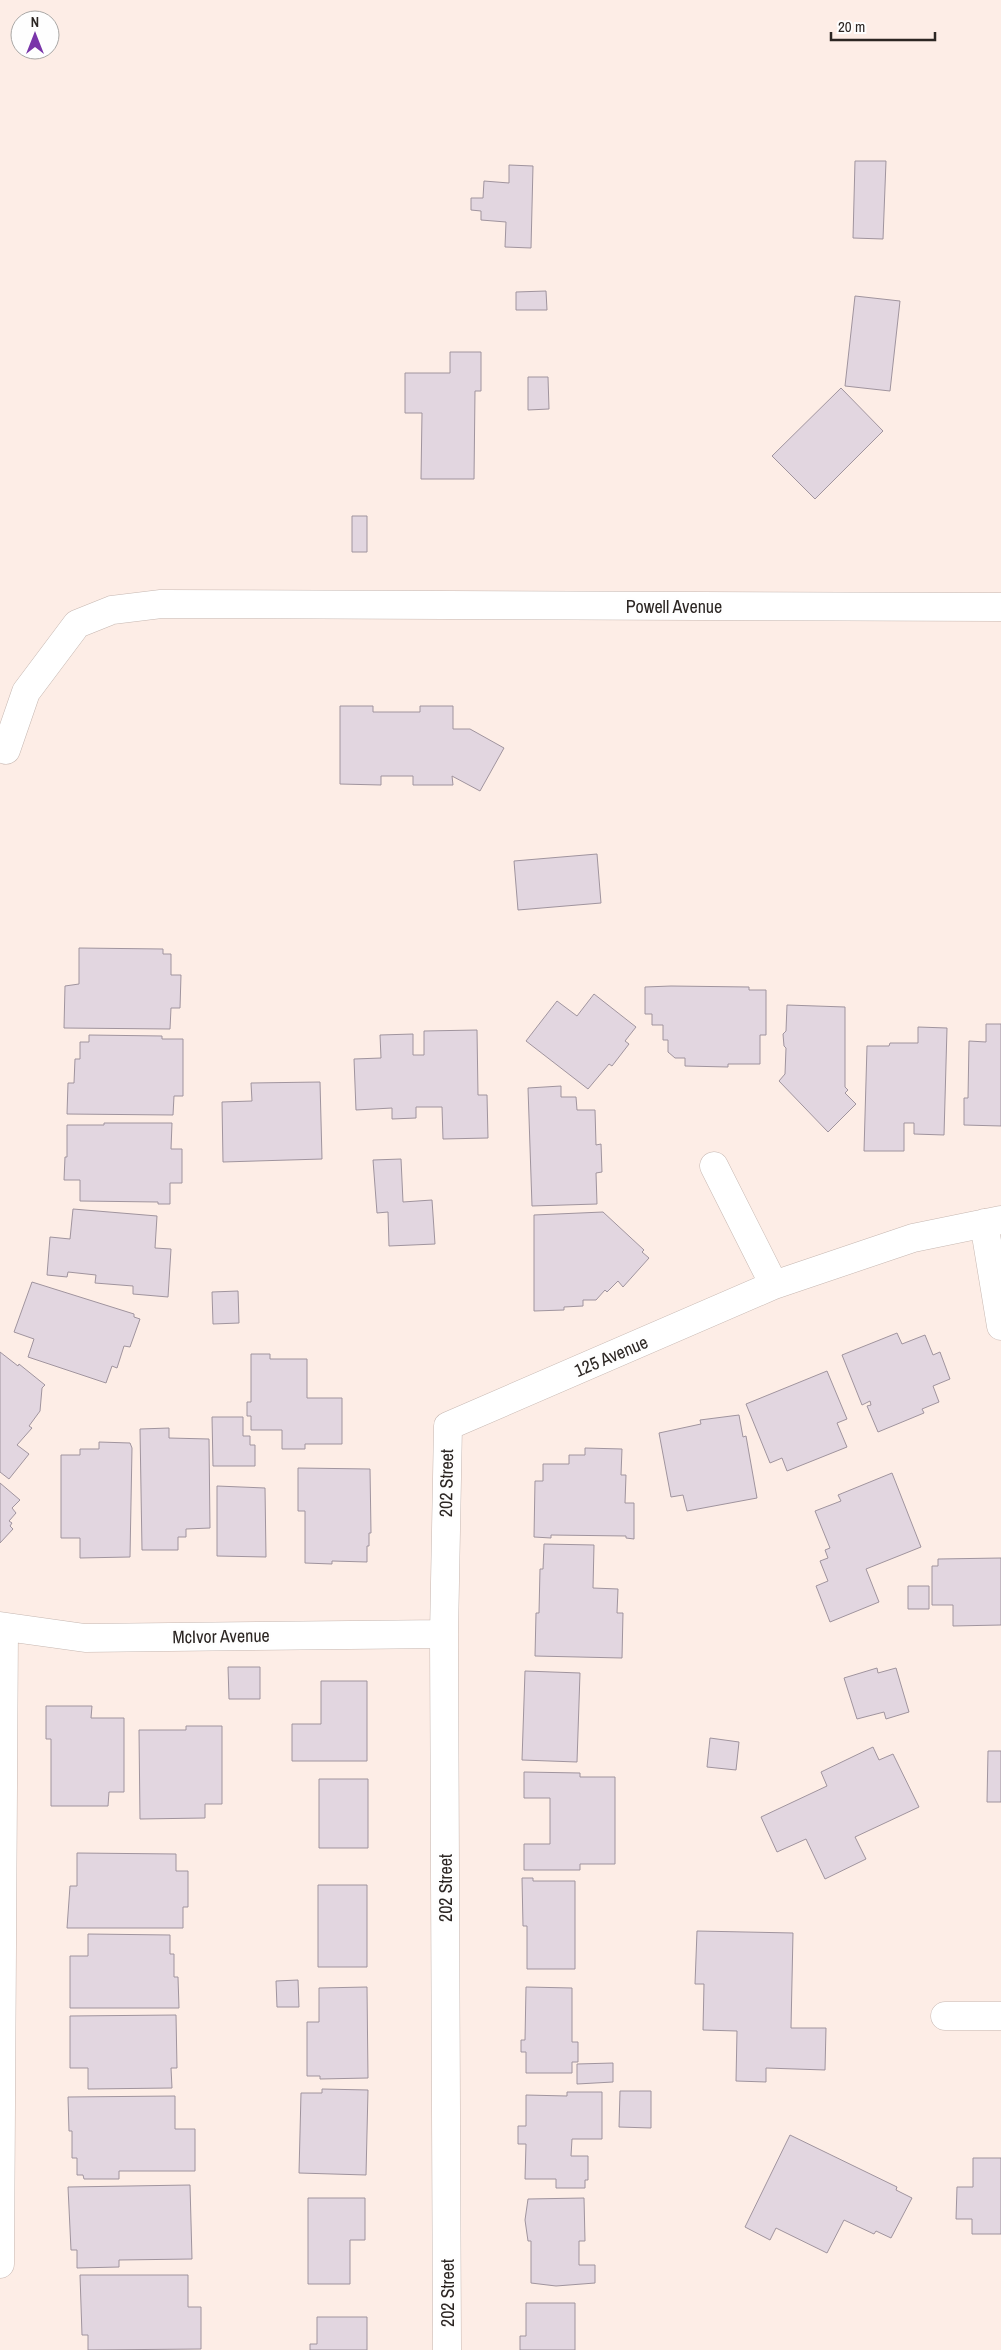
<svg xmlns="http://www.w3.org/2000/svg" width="1001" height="2350" font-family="'Archivo Narrow',sans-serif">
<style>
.building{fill:#e2d6e0;stroke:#a0949e}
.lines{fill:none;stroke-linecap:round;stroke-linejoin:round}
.street-casing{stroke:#c6b7b1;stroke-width:29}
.street{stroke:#fff;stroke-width:28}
.labels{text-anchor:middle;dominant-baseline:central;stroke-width:5;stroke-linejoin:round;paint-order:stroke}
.street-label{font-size:18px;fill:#2c2623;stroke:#fefefe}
</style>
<rect width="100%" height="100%" fill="#fdede6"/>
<path class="building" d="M855,161H886L883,239L853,238Z
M509,165L533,166L531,248L505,247L506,222L481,220V211L471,210V198H483L484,181L509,183Z
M546,291L547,310H516V292Z
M855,296L900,301L890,391L845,386Z
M450,352H481V391H475L474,479H421L422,413H405V373H450Z
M528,377H548L549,409L528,410Z
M841,388L883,431L815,499L772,456Z
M352,516H367V552H352Z
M340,706H373V712H420V706H453V729H470L504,748L480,791L452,776L453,785H413V776H381V785L340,784Z
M597,854L601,903L518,910L514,861Z
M79,948L163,949V954H171V975H181L180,1008H171L170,1029L64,1028L65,986L79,984Z
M671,986L749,987V990H766V1035H760V1064H728V1067L685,1066V1058H675L668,1052V1040H663V1025H652V1014H645V987Z
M594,994L636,1027L625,1041L629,1044L612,1066L609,1064L588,1089L526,1041L557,1001L577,1016Z
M787,1005L845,1007V1087L848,1090L845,1093L856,1104L828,1132L779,1081L785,1074L786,1048L784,1046L783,1034L786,1031Z
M986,1024H1001V1126L964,1125V1098H968L969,1041L986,1042Z
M918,1027L947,1028L944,1135L914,1134V1123H904V1151H864L867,1046H889L890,1043H918Z
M477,1030L478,1095H487L488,1138L443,1139L442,1107H416V1118L392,1119V1108L356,1110L354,1059L381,1058L380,1035L413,1034V1055H424V1031Z
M89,1035L162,1036V1039H183V1096H174L173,1115L67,1114L68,1083H74L75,1059H80V1042H89Z
M320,1082L322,1159L223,1162L222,1102L252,1101L251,1083Z
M561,1086V1097H576L577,1110H595L596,1145L601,1144L602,1172L596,1173L597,1204L532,1206L528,1088Z
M104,1123H172L171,1149H182V1183H170V1204H158V1202L80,1201V1180H64L65,1157H67V1125H104Z
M401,1159L403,1202L432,1200L435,1244L389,1246L388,1212L377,1213L373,1160Z
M73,1209L157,1216L155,1248L171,1249L168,1297L133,1294V1286L95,1283L96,1275L68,1272L67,1277L47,1275L50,1237L70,1239Z
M603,1212L644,1250L642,1252L649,1258L623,1287L618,1281L607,1292L605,1290L596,1300H583V1306L564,1307V1310L534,1311V1215Z
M32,1282L134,1314V1317L140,1319L130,1347L124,1346L117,1368L112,1366L106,1383L28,1357L34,1339L14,1332Z
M238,1291L239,1323L213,1324L212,1292Z
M897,1333L902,1344L925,1335L933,1355L940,1352L950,1379L933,1386L939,1402L922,1409L924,1413L878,1432L867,1406L871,1405L870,1401L862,1405L842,1355Z
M0,1352L18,1366L19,1364L45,1385L42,1388L40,1411L29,1426L32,1428L17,1445L29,1454L9,1479L0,1472Z
M251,1354H270V1359H307V1398H342V1444H305V1449H282V1430H251V1416H247V1402H251Z
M827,1371L847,1419L837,1423L847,1447L787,1471L782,1458L770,1463L746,1404Z
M739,1415L743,1437L746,1436L757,1498L687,1511L683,1495L671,1497L659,1433L701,1424L700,1420Z
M212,1417H243V1436H250V1445H255V1466H213Z
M169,1428V1438L209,1439L210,1528L186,1529V1537H178V1550H142L140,1429Z
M99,1442L130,1443L132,1448L130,1557L80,1558V1538H61V1455H80V1449H99Z
M585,1448L622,1449L621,1475H626L625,1503H634V1539L626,1538V1536L551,1535V1538L534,1537L535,1481H543V1464H569V1455H585Z
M298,1468L370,1469L371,1533H369V1546H367V1562L332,1561V1564L305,1563V1511H298Z
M892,1473L921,1547L866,1569L879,1602L830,1622L816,1586L828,1581L820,1561L828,1558L825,1550L830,1548L815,1511L841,1501L838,1495Z
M0,1483L20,1500L12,1508L16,1513L9,1521L12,1523L10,1526L13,1529L0,1543Z
M217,1486L265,1488L266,1557L217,1556Z
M544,1544L594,1545L593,1588L618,1589L617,1613H623L622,1658L535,1656L536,1613H539L540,1569H543Z
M1001,1558V1625L953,1626V1605H932V1566H938V1559Z
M908,1586H929V1609H908Z
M228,1667H260V1699H229Z
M877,1668L878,1673L896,1668L909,1712L886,1719L884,1712L857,1719L844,1678Z
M525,1671L580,1673L577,1762L522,1760Z
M321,1681H367V1761H292V1724H321Z
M46,1706H92L91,1718H124V1792H109L108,1806H51V1739H46Z
M186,1726H222V1804H205V1818L140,1819L139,1730H186Z
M710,1738L739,1742L736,1770L707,1767Z
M873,1747L879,1760L893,1754L919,1807L855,1837L866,1859L825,1879L806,1839L777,1852L761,1817L827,1786L821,1772Z
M988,1751H1001V1802H987Z
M524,1772L580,1773V1777H615V1864H580V1870H524V1844H550V1798H524Z
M319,1779H368V1848H319Z
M77,1853L176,1854V1871H188V1907H183V1928H67L70,1886H77Z
M522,1878H533V1881H575V1969H527V1926H523Z
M318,1885H367V1967H318Z
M697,1931L793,1933L791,2028H826L825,2070L766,2068V2082L736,2081L737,2031L703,2030L704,1984H695Z
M88,1934L170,1935V1954H174V1977H178L179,2008H70V1956H88Z
M298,1980L299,2007H277L276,1981Z
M367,1987L368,2078L320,2079V2076H307V2022H319V1988Z
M526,1987L572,1988V2042H578V2062H572V2073H526V2052H521V2040H525Z
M176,2015L177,2068H171L172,2088L88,2089V2068H70V2016Z
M613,2063V2082L577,2084V2064Z
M322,2089L368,2090L366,2175L299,2173L301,2093H322Z
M620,2091H651V2128L619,2127Z
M567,2092H602V2139H572L571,2156H588V2180H585V2188H556V2179H525L526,2144H518V2126H526V2095L567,2096Z
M175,2096V2129H195V2171H119V2179H84L83,2175H77V2158H72V2131H69L68,2097Z
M790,2135L897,2187L896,2190L912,2198L891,2238L876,2231L874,2234L844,2220L827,2253L776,2228L770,2240L745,2227Z
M973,2158H1001V2234H972V2219H956L957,2187H973Z
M190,2185L192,2259L119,2260V2267L77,2268V2250H71L68,2187Z
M308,2198H365V2240H350V2284H308Z
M584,2198L585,2241H579V2265H595V2283L556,2286L531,2283V2241H528L525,2220L528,2199Z
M80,2275H188V2307H201V2349L88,2350V2335H82Z
M526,2303H575V2350H520V2336H526Z
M317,2317H367V2350H310V2344H317Z"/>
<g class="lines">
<defs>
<path id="street" d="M6,750L26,692L77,624L112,610L161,604L1001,607
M714,1166L774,1285
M984,1223L1001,1326
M0,1626L85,1638L444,1634
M945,2016H1001
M0,2264L4,1628
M447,2350L444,1634L448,1426L774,1285L913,1238L1001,1220"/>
</defs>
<use href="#street" class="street-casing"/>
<use href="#street" class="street"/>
</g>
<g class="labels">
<g class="street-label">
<text x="674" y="606">Powell Avenue</text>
<text transform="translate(611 1356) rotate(-23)">125 Avenue</text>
<text transform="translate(446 1483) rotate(-89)">202 Street</text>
<text transform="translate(221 1636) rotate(-1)">McIvor Avenue</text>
<text transform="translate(445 1888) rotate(-90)">202 Street</text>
<text transform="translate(447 2293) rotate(-90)">202 Street</text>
</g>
</g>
<g transform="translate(35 35)"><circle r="24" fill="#fefefe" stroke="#aaa8a6"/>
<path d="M0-4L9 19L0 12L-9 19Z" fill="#7935a9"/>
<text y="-8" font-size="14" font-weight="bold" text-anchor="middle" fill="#2c2623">N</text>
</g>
<path d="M831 32v8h104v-8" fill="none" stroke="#2c2623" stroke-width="2.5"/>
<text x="838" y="32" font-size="15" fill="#2c2623" stroke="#fefefe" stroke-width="4" paint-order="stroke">20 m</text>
</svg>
